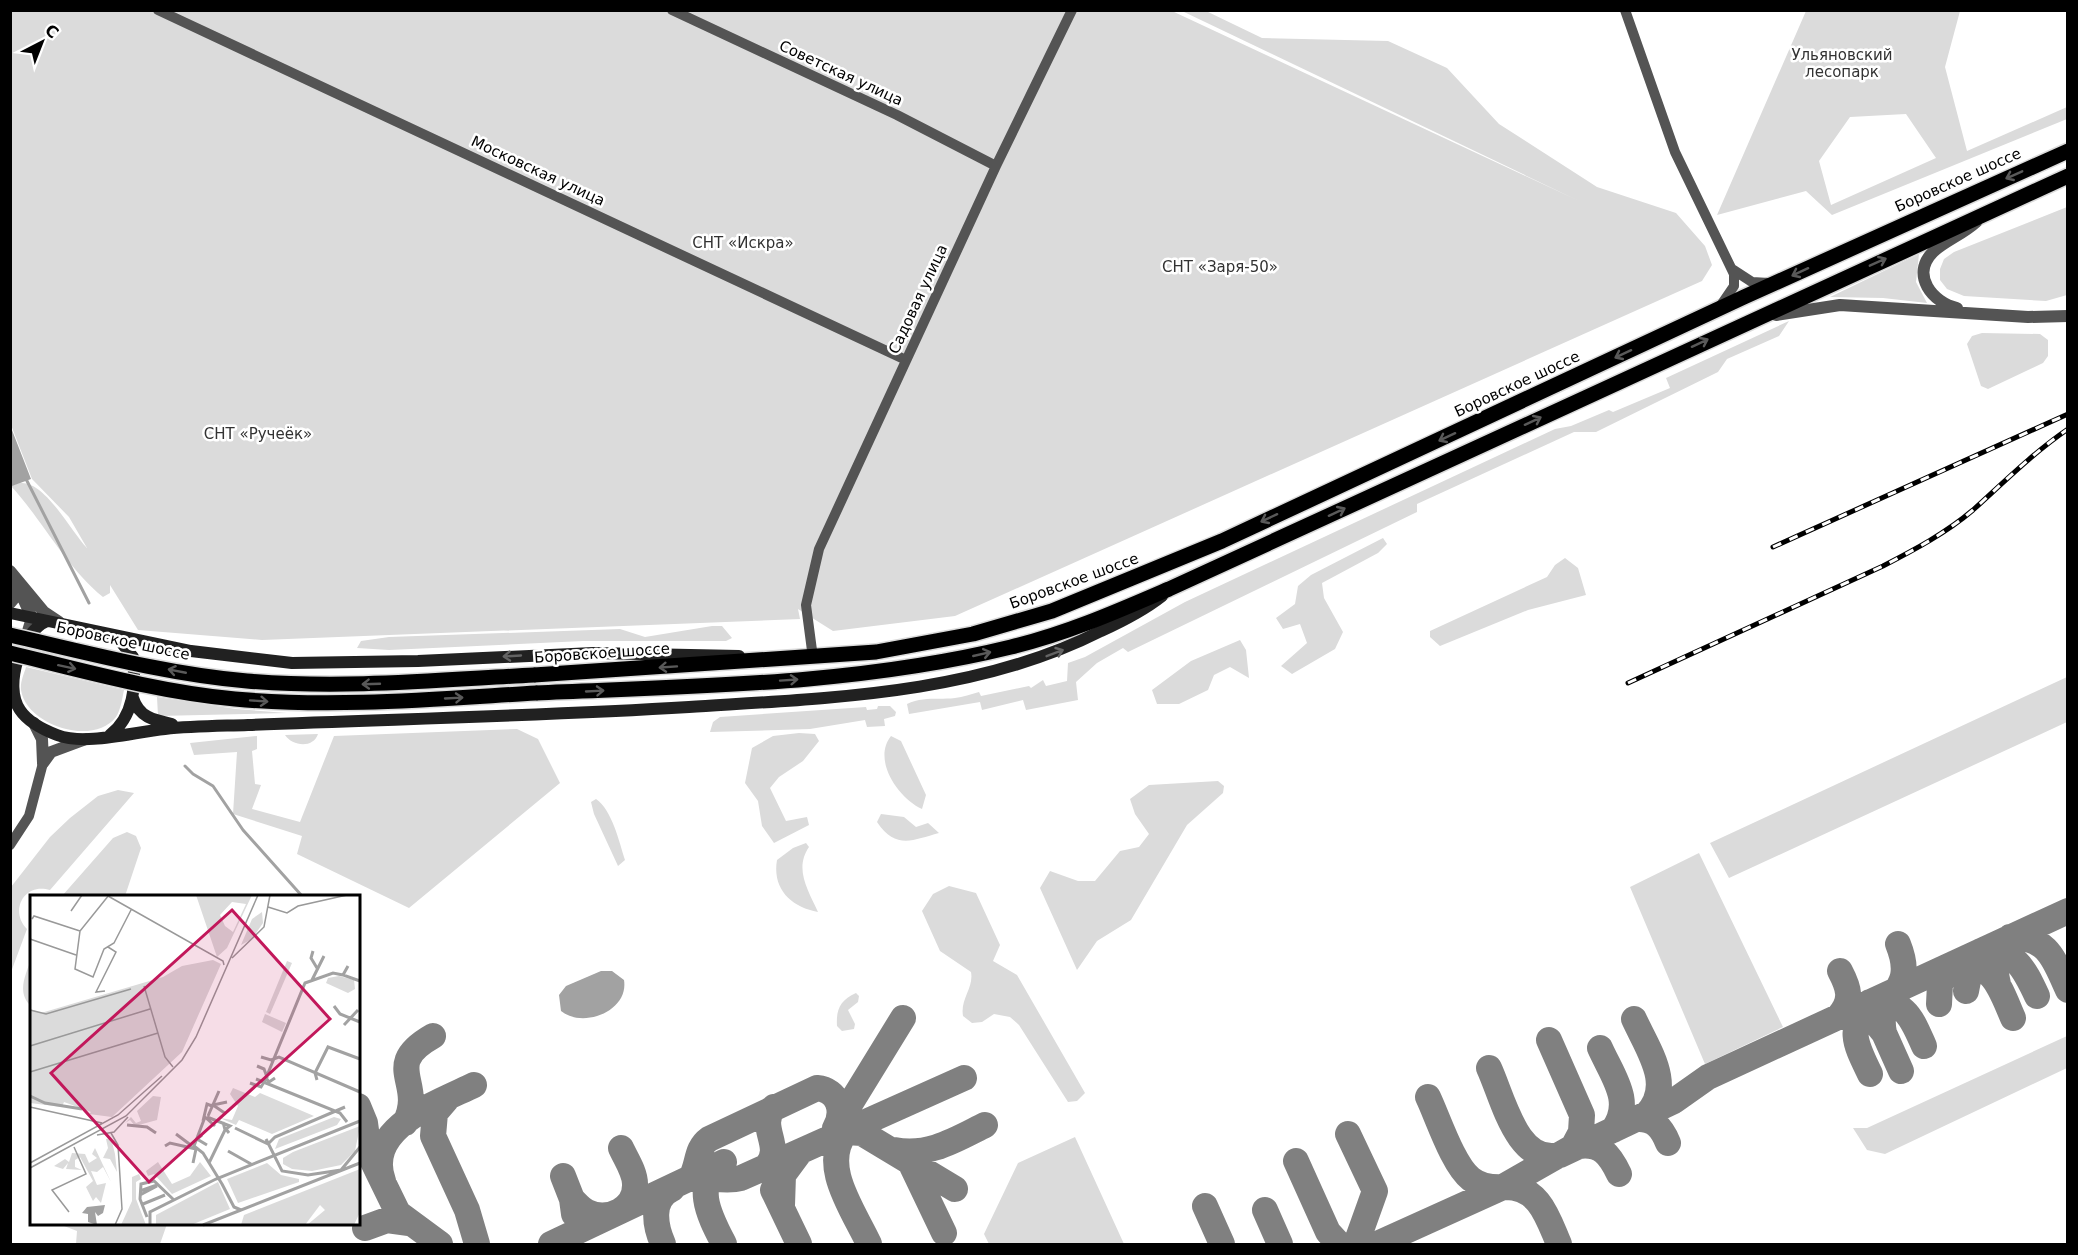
<svg xmlns="http://www.w3.org/2000/svg" width="2078" height="1255" font-family="'DejaVu Sans',sans-serif">
<style>
.green{fill:#dbdbdb;fill-rule:evenodd}
.water{fill:#a2a2a2}
.lines{fill:none;stroke-linecap:round;stroke-linejoin:round}
.stream{stroke:#a2a2a2;stroke-width:3}
.taxiway{stroke:#808080;stroke-width:26}
.primary-casing{stroke:#dbdbdb;stroke-width:18}
.minor{stroke:#545454;stroke-width:10}
.tertiary{stroke:#545454;stroke-width:12}
.secondary{stroke:#212121;stroke-width:12}
.primary{stroke:#000;stroke-width:15}
.rail-casing{stroke:#000;stroke-width:5}
.rail{stroke:#fff;stroke-width:3;stroke-dasharray:9;stroke-linecap:butt}
.primary-bridge-casing{stroke:#dbdbdb;stroke-width:18;stroke-linecap:butt}
.primary-bridge{stroke:#000;stroke-width:15}
.oneway{stroke:#595959}
.oneway2{stroke:#646464}
.labels{text-anchor:middle;dominant-baseline:central;stroke-width:5;stroke-linejoin:round;paint-order:stroke}
.park-label{font-size:15px;fill:#323232;stroke:#fff}
.street-label{font-size:15px;fill:#000;stroke:#fff}
.inset-river{fill:none;stroke:#a2a2a2;stroke-width:3}
.inset-road{fill:none;stroke:#999;stroke-width:1.5}
.view{fill:#c2185b;fill-opacity:0.15;stroke:#c2185b;stroke-width:3}
.inset-edge{fill:none;stroke:#000;stroke-width:3}
</style>
<rect width="100%" height="100%" fill="#fff"/>
<path class="green" d="M11,11H1172L1577,200L1182,11H1206L1262,38L1388,41L1447,68L1499,124L1597,187L1676,213L1705,246L1712,265L1702,281L955,616L833,631L798,609L800,619L262,640L138,630L110,585V593L103,597C66,567 43,521 11,486C14,485 18,483 21,483C46,482 72,533 87,548L69,517L32,479L11,425Z
M1806,11H1960L1945,67L1967,151L2067,107V119L1832,215L1806,191L1717,215ZM1906,114L1936,158L1831,205L1819,161L1850,117Z
M2067,207V295L2046,301L1964,296L1947,289L1940,280V269L1944,259L1954,252Z
M1919,254L1916,282L1927,303L1883,298L1830,297Z
M1789,321L1779,336L1727,359L1718,372L1596,432H1574L1417,504V512L1128,652L1123,648L1097,663L1076,682L1078,700L1026,710L1023,700L982,710L980,702L909,714L907,704C923,696 939,700 955,698C963,697 971,694 979,692L981,696L1029,686L1031,688L1043,680L1046,686L1067,681L1068,663L1085,657L1185,602L1555,429L1571,426L1609,410L1613,412L1670,388L1666,378Z
M1982,333L2040,334L2048,340V356L2043,363L1988,389L1981,386L1967,344L1972,336Z
M1383,538L1387,544L1378,553L1322,583L1324,598L1343,632L1335,649L1292,674L1281,666L1307,643L1300,624L1283,629L1276,618L1295,604L1298,586L1311,575Z
M1565,558L1578,568L1586,595L1528,610L1440,646L1430,637V631L1547,577L1555,565Z
M712,626H722L732,638L726,641H583L389,650L357,648L361,641L389,637L620,629L645,637Z
M1240,640L1246,650L1249,678L1230,667L1214,675L1208,690L1179,704H1157L1152,690L1191,661Z
M26,667L124,690C122,699 121,709 116,717C93,747 26,725 21,690C20,682 24,674 26,667Z
M2067,677V722L1729,878L1710,843Z
M157,697L236,709L287,713L158,716Z
M878,706H890L896,712L895,716L884,719L885,726L867,727L865,720L810,729L710,732L713,722L720,717L866,707L867,710L877,709Z
M517,729L538,739L560,783L409,908L297,854L302,836L233,814L237,752L194,755L190,743L257,736V749L252,751L255,784L261,785L252,809L300,822L334,736Z
M799,733L815,734L819,741L803,761L779,777L770,788L786,821L807,817L809,825L774,843L762,826L758,801L745,783L752,748L773,736Z
M318,734C313,749 292,746 285,735Z
M891,736L901,741L926,795L922,809C898,798 872,760 891,736Z
M1218,781L1224,786L1223,793L1187,825L1131,920L1097,941L1077,970L1040,888L1050,871L1078,881H1095L1120,851L1139,847L1149,834L1135,814L1130,799L1149,785Z
M118,790L134,793L50,890C24,882 9,911 27,929L11,972V887L50,837L70,818L98,796Z
M596,799C612,810 619,841 625,860L618,866L594,814L591,802Z
M881,814L904,817L916,827L928,823L939,833C913,840 896,850 877,822Z
M127,832L136,836L141,848L125,896H62L113,838Z
M806,843L809,847C794,869 808,890 818,912C791,907 772,889 777,860L793,848Z
M1699,853L1783,1027L1705,1064L1630,887Z
M949,886L976,893L1000,945L993,961L1017,975L1085,1093L1077,1101L1068,1102L1019,1025L1010,1017L994,1014L982,1022L972,1023L963,1016C960,999 974,988 971,972L940,951L922,911L933,894Z
M31,959V1006C16,992 26,975 31,959Z
M856,993L859,996L858,1002L848,1010L855,1024L854,1029L842,1031L837,1026C836,1010 840,1000 856,993Z
M2067,1036V1068L1885,1154L1867,1150L1853,1128H1867Z
M1075,1137L1124,1244H989L984,1234L1018,1163Z
M59,1224H167L160,1244H76L77,1231Z"/>
<path class="water" d="M10,425L31,479L12,486L10,482Z
M601,971H612L624,980C629,1011 583,1029 561,1011L559,995L566,986Z"/>
<g class="lines">
<path class="stream" d="M26,479L89,603
M185,766L193,774L213,786L243,830L302,896"/>
<path class="taxiway" d="M1998,984C1993,965 1997,952 2010,937C2049,937 2054,960 2068,990
M1966,991L1971,965L1981,951C2015,949 2024,968 2037,996
M1939,1004L1940,984L1953,964C1994,962 1999,986 2013,1018
M1839,1016C1853,1000 1849,988 1840,971
M1634,1019C1648,1050 1675,1086 1646,1115
M1875,1022L1884,1033L1901,1071
M1884,1033C1875,990 1919,996 1898,944
M1600,1048C1613,1077 1634,1102 1613,1130
M1489,1068C1503,1098 1517,1166 1560,1155L1674,1101L1708,1077L2068,911
M1870,1074C1856,1045 1846,1029 1870,1002C1906,1000 1911,1017 1924,1046
M1428,1097C1438,1118 1453,1165 1471,1179C1481,1187 1493,1188 1506,1187C1540,1187 1548,1219 1559,1244
M447,1099L435,1113L433,1136L467,1210L477,1244
M358,1106L365,1123L368,1145
M1637,1119C1654,1118 1662,1128 1668,1143
M405,1123C426,1082 380,1066 433,1036
M836,1127L903,1018
M358,1131L398,1213L440,1244
M1348,1134L1375,1191L1356,1244
M1579,1146C1601,1143 1610,1155 1619,1174
M894,1150C928,1157 955,1140 985,1125
M1296,1161L1328,1232L1339,1244
M910,1162L944,1233
M767,1166C784,1145 757,1128 774,1107
M563,1176L572,1199L574,1214
M690,1179C708,1175 723,1183 741,1178L964,1078
M690,1179C699,1166 695,1149 709,1139L817,1088C838,1090 845,1111 835,1128
M383,1181C364,1128 437,1103 474,1085
M773,1190L799,1244
M572,1199C577,1204 581,1209 587,1212C608,1222 636,1209 635,1184C635,1172 626,1159 621,1148
M782,1205L783,1175L800,1152
M1205,1206L1222,1244
M1265,1210L1280,1244
M365,1228L387,1220L409,1223
M551,1244L724,1162C691,1183 710,1217 724,1244
M663,1244C655,1226 650,1199 672,1189
M869,1244C854,1211 819,1165 846,1132L862,1133L955,1189
M1377,1244L1501,1188L1573,1147L1581,1132L1582,1115L1549,1040"/>
<defs>
<path id="primary" d="M534,675L876,652L973,634L1052,611L1222,541L1744,297L2068,151
M536,693C695,686 856,685 1011,647C1066,634 1118,611 1169,589L2068,176"/>
</defs>
<use href="#primary" class="primary-casing"/>
<path class="minor" d="M158,10L906,360
M672,10L897,115L996,166
M1625,10L1675,152L1734,274V286L1721,305
M1732,269L1752,282L1769,283
M813,658L806,605L819,549L996,166L1072,10
M10,845L29,816L43,763"/>
<path class="tertiary" d="M1957,308C1933,303 1910,275 1933,252C1943,242 1963,234 1976,222
M1776,315L1840,305L2028,317L2068,316
M10,571L44,612L59,622
M18,587L32,618L25,641
M10,603L16,596V585
M34,723L42,739L43,763
M43,763L51,752L86,739"/>
<path class="secondary" d="M10,613L191,651L292,663L418,661L593,653L739,656
M47,621C21,632 3,686 20,710C28,722 44,730 57,735C86,746 133,732 165,729C192,726 220,726 248,725C395,719 542,716 689,707C827,698 975,695 1101,631C1123,621 1143,611 1162,596
M133,698C139,717 153,720 172,724
M110,735C134,716 136,686 133,657L116,636"/>
<use href="#primary" class="primary"/>
<defs>
<path id="rail" d="M1773,547L2068,414
M1628,683L1883,566C1914,550 1946,533 1973,510C2004,482 2033,453 2068,429"/>
</defs>
<use href="#rail" class="rail-casing"/>
<use href="#rail" class="rail"/>
<defs>
<path id="primary-bridge" d="M10,635C88,653 167,674 247,681C343,689 439,680 534,675
M10,653C84,671 159,692 235,699C335,708 435,699 536,693"/>
</defs>
<use href="#primary-bridge" class="primary-bridge-casing"/>
<use href="#primary-bridge" class="primary-bridge"/>
</g>
<defs><path id="oneway-shaft" d="M-6 0H5M1.5-3L5.5 0L1.5 3" fill="none" stroke-width="1.6" stroke-linecap="round" stroke-linejoin="round" transform="scale(1.5)"/></defs>
<g class="oneway">
<use href="#oneway-shaft" transform="translate(2014 175) rotate(156)"/>
<use href="#oneway-shaft" transform="translate(1878 262) rotate(-24)"/>
<use href="#oneway-shaft" transform="translate(1800 272) rotate(155)"/>
<use href="#oneway-shaft" transform="translate(1700 343) rotate(-25)"/>
<use href="#oneway-shaft" transform="translate(1623 354) rotate(155)"/>
<use href="#oneway-shaft" transform="translate(1533 421) rotate(-25)"/>
<use href="#oneway-shaft" transform="translate(1447 437) rotate(155)"/>
<use href="#oneway-shaft" transform="translate(1337 512) rotate(-25)"/>
<use href="#oneway-shaft" transform="translate(1269 518) rotate(155)"/>
<use href="#oneway-shaft" transform="translate(982 654) rotate(-13)"/>
<use href="#oneway-shaft" transform="translate(67 667) rotate(12)"/>
<use href="#oneway-shaft" transform="translate(668 667) rotate(176)"/>
<use href="#oneway-shaft" transform="translate(177 671) rotate(-169)"/>
<use href="#oneway-shaft" transform="translate(789 680) rotate(-4)"/>
<use href="#oneway-shaft" transform="translate(371 684) rotate(178)"/>
<use href="#oneway-shaft" transform="translate(595 691) rotate(-3)"/>
<use href="#oneway-shaft" transform="translate(454 698) rotate(-3)"/>
<use href="#oneway-shaft" transform="translate(259 701) rotate(4)"/>
</g>
<g class="oneway2">
<use href="#oneway-shaft" transform="translate(1055 653) rotate(-21)"/>
<use href="#oneway-shaft" transform="translate(512 656) rotate(177)"/>
</g>
<g class="labels">
<g class="park-label">
<text x="1842" y="55">Ульяновский<tspan x="1842" dy="17">лесопарк</tspan></text>
<text x="743" y="243">СНТ «Искра»</text>
<text x="1220" y="267">СНТ «Заря-50»</text>
<text x="258" y="434">СНТ «Ручеёк»</text>
</g>
<g class="street-label">
<text transform="translate(841 73) rotate(25)">Советская улица</text>
<text transform="translate(538 171) rotate(25)">Московская улица</text>
<text transform="translate(1958 180) rotate(-24)">Боровское шоссе</text>
<text transform="translate(918 299) rotate(-65)">Садовая улица</text>
<text transform="translate(1517 384) rotate(-25)">Боровское шоссе</text>
<text transform="translate(1074 581) rotate(-20)">Боровское шоссе</text>
<text transform="translate(123 641) rotate(12)">Боровское шоссе</text>
<text transform="translate(602 653) rotate(-4)">Боровское шоссе</text>
</g>
</g>
<g transform="translate(30 895)">
<rect width="330" height="330" fill="#fff"/>
<path d="M166,0H222L197,53L187,62ZM202,7L216,9L203,37L195,31L190,20ZM232,17L233,28L222,44L211,50L222,24ZM183,65L191,69L152,157L82,222L59,219L61,217L34,207L32,212L0,208V114L11,118L133,82L152,71ZM257,66L262,68L240,119L236,117ZM309,81L324,85L325,94L318,98L296,88L298,83ZM235,119L256,128L252,137L232,127ZM203,193L225,202L230,198L284,221L242,239L209,225L206,230L190,223L202,225L208,211L200,199ZM123,201L131,202L127,225L105,231L100,225L95,228L101,222L106,228L111,226L107,216ZM304,222L311,224L307,230L245,254L249,244ZM330,231L325,256L311,270L282,276L262,274L253,269V263L263,257ZM81,243L85,259L87,277L80,264L73,263L78,253L76,244ZM65,253L81,287L73,272L67,277L61,276L67,290L76,288L71,308L66,302L63,306L56,292L63,286L50,262L45,265V272L52,275L36,274L38,268L33,274L24,271L35,264L39,267L42,258L55,259L59,268L67,263L62,259ZM128,267L142,289L160,281L170,267L181,281L142,299L124,279L118,281L116,276ZM237,268L251,280L269,284V287L208,308L197,284ZM330,274V317L324,330H277L295,315L290,310L275,330H211L214,320ZM109,279L111,284L106,287V304L116,330H91L102,306V282ZM188,287L200,314L161,330H126V320Z" fill="#dbdbdb" fill-rule="evenodd"/>
<path d="M75,310L73,318L68,321L65,317L67,330L58,327V319L52,318L57,312Z" fill="#a2a2a2"/>
<path class="inset-river" d="M283,56L281,63L287,73M318,71L313,80L330,86M282,85L294,61M304,111L310,119L330,127M314,130L328,115M231,162L241,165L249,162L330,197M245,183L239,187L236,183L275,88L303,78L313,80M226,184L310,218L317,227M287,185L285,178L298,152L330,164M220,188L231,192L237,182L234,174L227,171M0,201L15,208L52,214M196,219L183,210L197,207M178,221L189,196M177,222L200,231L196,234L199,238M173,226L177,209L182,211M97,230L117,232L126,238M185,231L175,222L164,251L173,258L192,289M205,233L238,249L245,242L315,212M146,239L162,251M172,240L167,244L177,250M236,244L252,276L278,280L311,275L330,252M135,251L140,248L166,254L163,268M198,256L221,269M179,268L195,235L193,227M192,289L204,312L211,315M110,296L127,290M110,300L127,291M113,309L135,300M117,322L110,304L111,289L124,286L144,305M120,330V317L186,284L330,226M173,330L330,268"/>
<path class="inset-road" d="M79,0L50,36L45,74L63,82L74,54L84,48L101,15M78,1L193,66L194,70M238,12L257,18L268,11L317,0M41,16L52,0M2,24L4,21L50,36M0,44L46,60M202,63L234,32L240,0M114,91L135,162L143,172M75,96L66,97L86,57L78,52M0,115L16,119L101,94M0,151L120,114M0,177L128,138M0,212L72,228M81,238L88,250L92,314L85,330M67,240L84,237L98,222M0,268L88,220L132,181M0,273L96,221L152,165L166,142L228,0M39,317L22,295L56,279L44,252"/>
<path class="view" d="M202,15L300,124L119,287L21,178Z"/>
<rect width="330" height="330" class="inset-edge"/>
</g>
<rect width="2078" height="1255" fill="none" stroke="#000000" stroke-width="24"/>
<g transform="translate(42 42) rotate(42)" stroke="#ffffff" stroke-width="4.5" paint-order="stroke">
<path d="M0-4.5L10 22L0 15L-10 22Z" fill="#000000"/>
<text y="-9" font-size="16" font-weight="bold" text-anchor="middle" fill="#000000">С</text>
</g>
</svg>
